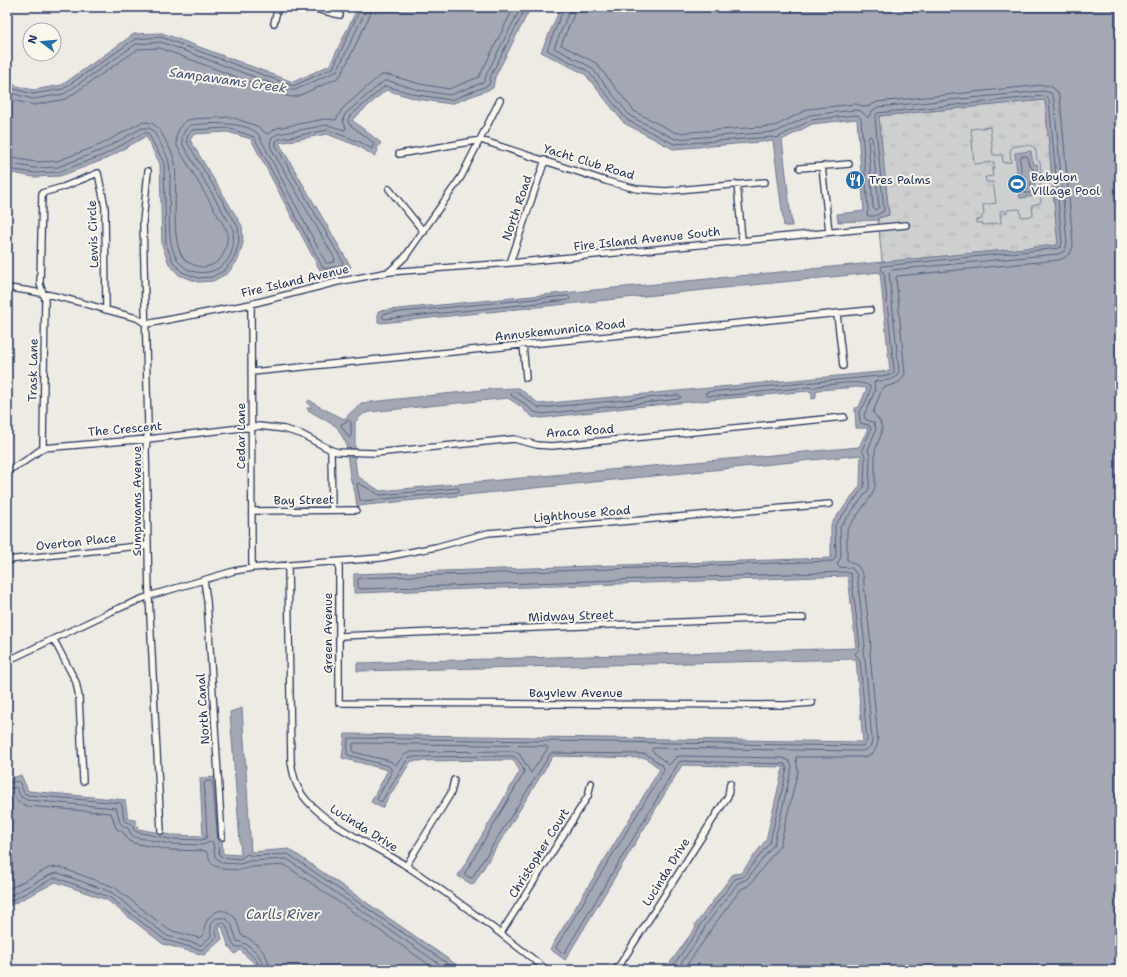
<svg xmlns="http://www.w3.org/2000/svg" width="1127" height="977" font-family="'Shantell Sans',sans-serif">
<style>
.park{fill:url(#park-tufts);stroke:#747f96}
.pitch{fill:#cecfcf;stroke:#747f96}
.water{fill:#a3a8b4;stroke:#6d7892;fill-rule:evenodd}
.lines{fill:none;stroke-linecap:round;stroke-linejoin:round}
.shore{stroke:#515f80;stroke-width:1}
.street-casing{stroke:#1b2f5e;stroke-width:8}
.street{stroke:#fbf7ec;stroke-width:5.5}
.labels{text-anchor:middle;dominant-baseline:central;stroke-width:4;stroke-linejoin:round;paint-order:stroke}
.street-label{font-size:12px;fill:#1b2f5e;stroke:#fbf7ec}
.poi-label{font-size:12px;fill:#1b2f5e;stroke:#fbf7ec;text-anchor:start}
.water-label{font-size:13px;font-style:italic;fill:#445378;stroke:#fbf7ec}
</style>
<defs>
<pattern id="park-tufts" width="24" height="20" patternUnits="userSpaceOnUse"><rect width="24" height="20" fill="#cecfcf"/><path d="M3 7l-1-3M5 7V3M7 7l1-3M15 17l-1-3M17 17v-4M19 17l1-3" fill="none" stroke="#b0b2b4"/></pattern>
</defs>
<rect width="100%" height="100%" fill="#eeebe4"/>
<filter id="ink" filterUnits="userSpaceOnUse"><feTurbulence type="fractalNoise" baseFrequency=".025" numOctaves="2"/><feDisplacementMap in="SourceGraphic" scale="8" xChannelSelector="R" yChannelSelector="G"/><feConvolveMatrix kernelMatrix="1 2 1 2 8 2 1 2 1" color-interpolation-filters="sRGB"/></filter>
<g filter="url(#ink)">
<path class="park" d="M1045,100L1058,245L882,262L878,218L889,215L878,116Z"/>
<path class="pitch" d="M990,127L993,155H1002L1003,163L1011,162L1010,152L1012,147C1018,146 1032,142 1035,149C1037,152 1036,157 1037,160L1040,162L1042,182L1039,186L1041,201L1040,203L1032,205L1033,216L1021,217L1020,209L1007,210V213H1004V210L1000,211L1001,223L983,225V223H976V220L982,219V216L984,214L983,205L996,203L993,182H986L985,177L993,176L992,169L994,168V162L974,164L971,129Z"/>
<path class="water" d="M358,7H531L495,77L493,88L451,104L417,99L386,90L352,120L381,143L377,148L378,151L374,156L358,146L327,134L279,143L351,267L322,274L251,139L228,132L194,134L190,140L242,226L243,243L238,260L228,273L213,281L198,282L179,275L169,264L162,245L160,164L146,136L106,159L60,176L34,177L7,172V83L33,90L62,85L134,34L162,33L293,82L330,65Z
M561,7H1120V970H665L696,927L695,925L733,874L741,873L766,840L782,772L784,767L682,765L565,960L550,949L660,769L646,758L553,756L473,885L458,876L520,771L513,760L411,761L382,808L371,802L388,770L342,758L345,734L863,742L856,659L357,671V663L856,648L848,576L354,593V574L831,558V524L860,486L861,455L357,506L355,492L350,477L346,443L337,427L308,410L307,408L312,407L307,403L309,400L320,407L344,419L361,403L491,389L519,388L539,404L890,371L880,272L381,323L378,322V311L1058,245L1045,100L879,116L889,215L878,218V220L838,222L837,214L864,211L857,119L812,124L782,140L792,226H784L773,141L673,149L624,123L585,74L541,52ZM857,387L867,388L859,407L855,408L856,428H868L859,447L380,491L357,476L355,459V422L363,414L369,412L508,398L523,408L524,410L534,418L535,417L542,418L634,407L809,391L812,393V399L816,398V392L818,390Z
M1031,151L1033,164H1037L1039,181L1034,182L1036,196L1020,198L1015,153Z
M242,708L251,852L289,849L464,970H255L254,963L240,950L235,954L228,945L222,926L219,928L222,939L204,955L163,944L107,900L56,882L7,907V780L21,775L28,791L125,800L128,819L135,820L138,829L171,835L203,836L200,778L217,777L223,854L241,855L230,712Z"/>
<g class="lines">
<path class="shore" d="M564,7L547,50L588,71L627,120L674,144L772,137L777,138L811,120L856,115L859,116L861,119L868,210L867,215L868,216H875L884,211L875,118L877,113L1043,96L1047,97L1049,100L1062,243L1060,248L882,266L881,269L884,273L894,369V373L891,375L707,392L705,393L707,396H721L809,387L813,388L818,386C830,385 860,379 870,386C871,393 864,407 859,412L860,423L869,425L871,429L862,450L865,456L864,487L835,525L836,557L833,561L360,578L358,579V587L360,589L847,572L851,574L860,646L859,649L855,654L860,660L867,741L863,746L350,738L348,739L347,754L348,755L388,766L391,768V773L377,799L380,802L382,801L409,757L512,756C518,758 524,767 524,773L465,873V875L471,878H472L551,753L646,754L663,766L664,769L663,772L556,947L557,949L563,953L565,952L679,762L682,761L785,764L787,769L770,842L744,876L735,879L700,925L699,929L670,970
M569,7V12L554,48L591,67L630,116L675,139L776,132L810,115L855,110L861,111L868,118L872,111L878,107L1043,91L1051,93L1054,100L1067,243L1065,251L1058,254L891,270L889,272L899,371C896,382 885,380 876,381L874,383L875,391L864,415L865,419L874,423L876,429L868,450L870,456L869,489L840,527L841,557L837,565L839,567L852,568L857,575L865,646L863,654L865,659L872,740C872,746 868,750 862,751L654,748L652,749V751L669,765L676,757L682,756L783,758L789,761L792,767L774,844L747,879L738,883L705,926L703,932L676,970
M575,7L574,14L561,45L596,63L634,111L676,133L775,126L808,109L855,104L867,107L877,102L1042,85C1052,85 1058,90 1060,99L1073,243C1073,252 1068,257 1059,260L897,276L896,277L905,374C900,386 891,384 882,388L880,394L873,413L880,421L882,429L881,435L875,450V487L872,495L847,529V560L858,566L863,575L871,645L870,654L878,741C877,749 873,755 864,757H796L798,771L780,845L752,882L748,886L741,889L711,929L708,935L683,970
M7,87L33,94L63,89L135,39L161,37L293,86L333,68L361,7
M7,92L33,99L64,94L136,44L161,42L289,90H295L337,71L365,12L366,7
M7,99L34,105L66,99L138,49L160,48L287,96L292,97L298,96L336,79L341,75L370,15L372,7
M870,136L872,138L879,207L875,210L873,208L868,139Z
M1022,156H1027L1029,165L1033,169L1034,177L1031,182V191L1030,193H1025L1023,191L1020,158Z
M7,157L35,162L57,161L100,145L140,123C150,120 157,125 162,134C166,142 173,153 175,162C178,185 170,238 182,256C185,261 189,263 194,265C199,267 204,268 209,266C225,261 228,245 227,231L177,146L176,136L180,127L185,121L192,119L231,117L257,126L267,134L277,128L325,119L336,120L342,109L377,78L382,75H389L420,84L449,89L479,77L514,7
M7,163L34,168L58,167L102,150L142,128H150C155,132 157,138 160,143C163,149 168,156 169,163C173,188 163,238 177,259C189,279 220,276 230,256C234,247 234,238 233,229L183,145C180,137 184,129 191,125C209,123 245,121 258,134L326,263H328L334,262L335,259L271,148C269,142 271,136 278,134L327,125L345,130L346,128L343,120L345,114L384,81H389L419,90L450,95L484,82L487,73L521,7
M7,169L34,173L59,172L104,155L143,133H148L164,163L166,244L173,262L182,272L198,278L212,277L225,270L234,258L239,242L238,227L187,142C186,138 189,132 193,130L228,128L254,137L323,268L325,269L342,265L343,262L276,146V141L279,139L328,130L360,142L372,149L374,143L349,124L348,120L349,117L385,86L418,95L451,100L489,85L491,75L526,7
M568,296L570,298L569,300L384,319L382,317L384,314Z
M513,392L518,393L539,408L678,395L681,397L679,399L542,414L534,412L525,404L512,396L511,394Z
M349,420L351,422V436L349,438L341,425Z
M358,483L380,495L458,488L460,490L458,492L362,501L360,500L357,485Z
M355,743L546,746L548,748L531,773L520,755L514,751L410,752L404,755L396,765L390,761L353,752V744Z
M7,783L19,781L24,793L28,795L121,803L122,805L124,821L132,824L134,830L137,832L170,839L202,840L206,838L207,835L204,783L206,781H212L213,783L219,854L221,857L240,859L247,854L252,856L288,854L457,970
M7,789L16,787L21,797L27,800L116,808C120,817 117,825 128,828L131,834L134,837L171,844L203,845L212,841L213,843L215,857L222,863L240,864L249,861L287,859L448,970
M7,795L13,794L18,802L27,806L111,813L116,828L124,833L128,840L133,843L170,850L206,851L212,864L222,869L241,870L251,867L285,865L437,970
M7,890L49,868L59,867L114,887L169,930L199,938L204,934C203,916 221,902 234,917C238,921 239,929 241,935C255,940 269,954 270,970
M7,897L52,874L58,873L111,892L167,936L201,945L211,936C210,925 211,916 225,918L231,923L237,941C250,943 263,956 264,970
M7,903L54,878H57L109,897L165,940L202,950L217,937C216,931 213,921 224,923C230,929 229,940 235,947H243L257,961L259,970"/>
<defs>
<path id="street" d="M308,7L340,15
M274,23L278,7
M399,154L481,140L606,181L637,189L666,191L765,182
M822,166L829,232
M800,168L849,164
M148,171L143,222L148,427L146,450L149,596L161,831
M737,184L742,240
M389,189L424,232
M510,263L545,160
M389,272L510,263L906,225
M7,288C51,292 94,307 137,318L146,324L251,304L337,282L389,272L405,257L461,177L500,100
M251,304L252,568
M837,314L843,366
M523,344L526,378
M252,372L870,310
M43,448L45,299L40,284L42,193L63,187L98,173L105,207L106,310
M331,450L332,510
M7,471L25,461L43,448L148,439L241,428H252L259,426L284,429L301,434L331,450L338,452L375,453L514,439L537,445L552,446L844,417
M253,511L356,510
M7,560L148,545
M339,562V703L786,705L812,703
M288,565L291,762C294,780 297,791 311,805C338,832 376,846 408,867C456,899 502,934 547,970
M204,580L207,601L222,837
M340,636L779,618H803
M54,640L76,682L79,697L83,781
M7,661L110,612L149,596L234,571L252,568L380,558L436,547L488,533L830,504
M406,866L451,793L454,780
M501,933L588,796L591,783
M615,970L621,963L728,796L730,783"/>
</defs>
<use href="#street" class="street-casing"/>
<use href="#street" class="street"/>
</g>
</g>
<defs>
<symbol id="restaurant-disc" viewBox="-11 -11 22 22"><circle r="9.5" fill="#1f6fb2" stroke="#fbf7ec"/><path d="M-5-6h1v4h1v-4h1v4h1v-4h1v5L-1.5 .5V6h-2V.5L-5-1ZM5-6V6H3V1.5H1.5Q1.5-4 5-6Z" fill="#fff"/></symbol>
<symbol id="stadium-disc" viewBox="-11 -11 22 22"><circle r="9.5" fill="#1f6fb2" stroke="#fbf7ec"/><path d="M0-5a6.5 5 0 1 0 0 10a6.5 5 0 1 0 0-10ZM-3.5-1.8h7v3.6h-7Z" fill="#fff"/></symbol>
</defs>
<g fill-rule="evenodd">
<use href="#restaurant-disc" x="844" y="169" width="22" height="22"/>
<use href="#stadium-disc" x="1006" y="173" width="22" height="22"/>
</g>
<g class="labels">
<g class="street-label">
<text transform="translate(589 162) rotate(17)">Yacht Club Road</text>
<text transform="translate(517 208) rotate(-71)">North Road</text>
<text transform="translate(93 234) rotate(-92)">Lewis Circle</text>
<text transform="translate(647 239) rotate(-6)">Fire Island Avenue South</text>
<text transform="translate(295 281) rotate(-13)">Fire Island Avenue</text>
<text transform="translate(560 330) rotate(-6)">Annuskemunnica Road</text>
<text transform="translate(33 370) rotate(-89)">Trask Lane</text>
<text transform="translate(125 429) rotate(-5)">The Crescent</text>
<text transform="translate(580 431) rotate(-4)">Araca Road</text>
<text transform="translate(241 436) rotate(-90)">Cedar Lane</text>
<text transform="translate(304 500) rotate(-1)">Bay Street</text>
<text transform="translate(137 501) rotate(-90)">Sumpwams Avenue</text>
<text transform="translate(582 514) rotate(-5)">Lighthouse Road</text>
<text transform="translate(76 542) rotate(-6)">Overton Place</text>
<text transform="translate(571 616) rotate(-2)">Midway Street</text>
<text transform="translate(328 633) rotate(-90)">Green Avenue</text>
<text x="576" y="693">Bayview Avenue</text>
<text transform="translate(203 709) rotate(-94)">North Canal</text>
<text transform="translate(364 828) rotate(32)">Lucinda Drive</text>
<text transform="translate(539 853) rotate(-58)">Christopher Court</text>
<text transform="translate(666 872) rotate(-58)">Lucinda Drive</text>
</g>
<g class="poi-label">
<text x="1031" y="177">Babylon<tspan x="1031" dy="14">Village Pool</tspan></text>
<text x="869" y="180">Tres Palms</text>
</g>
<g class="water-label">
<text transform="translate(228 80) rotate(8)">Sampawams Creek</text>
<text x="283" y="914">Carlls River</text>
</g>
</g>
<rect width="1127" height="977" fill="none" stroke="#fbf7ec" stroke-width="24"/>
<rect x="12" y="12" width="1103" height="953" fill="none" stroke="#1b2f5e" stroke-width="1.5" filter="url(#ink)"/>
<g transform="translate(42 42) rotate(286)"><circle r="19" fill="#fbf7ec" stroke="#a1a7b3"/>
<path d="M0-3L7 15L0 10L-7 15Z" fill="#1f6fb2"/>
<text y="-6" font-size="11" font-weight="bold" text-anchor="middle" fill="#1b2f5e">N</text>
</g>
</svg>
